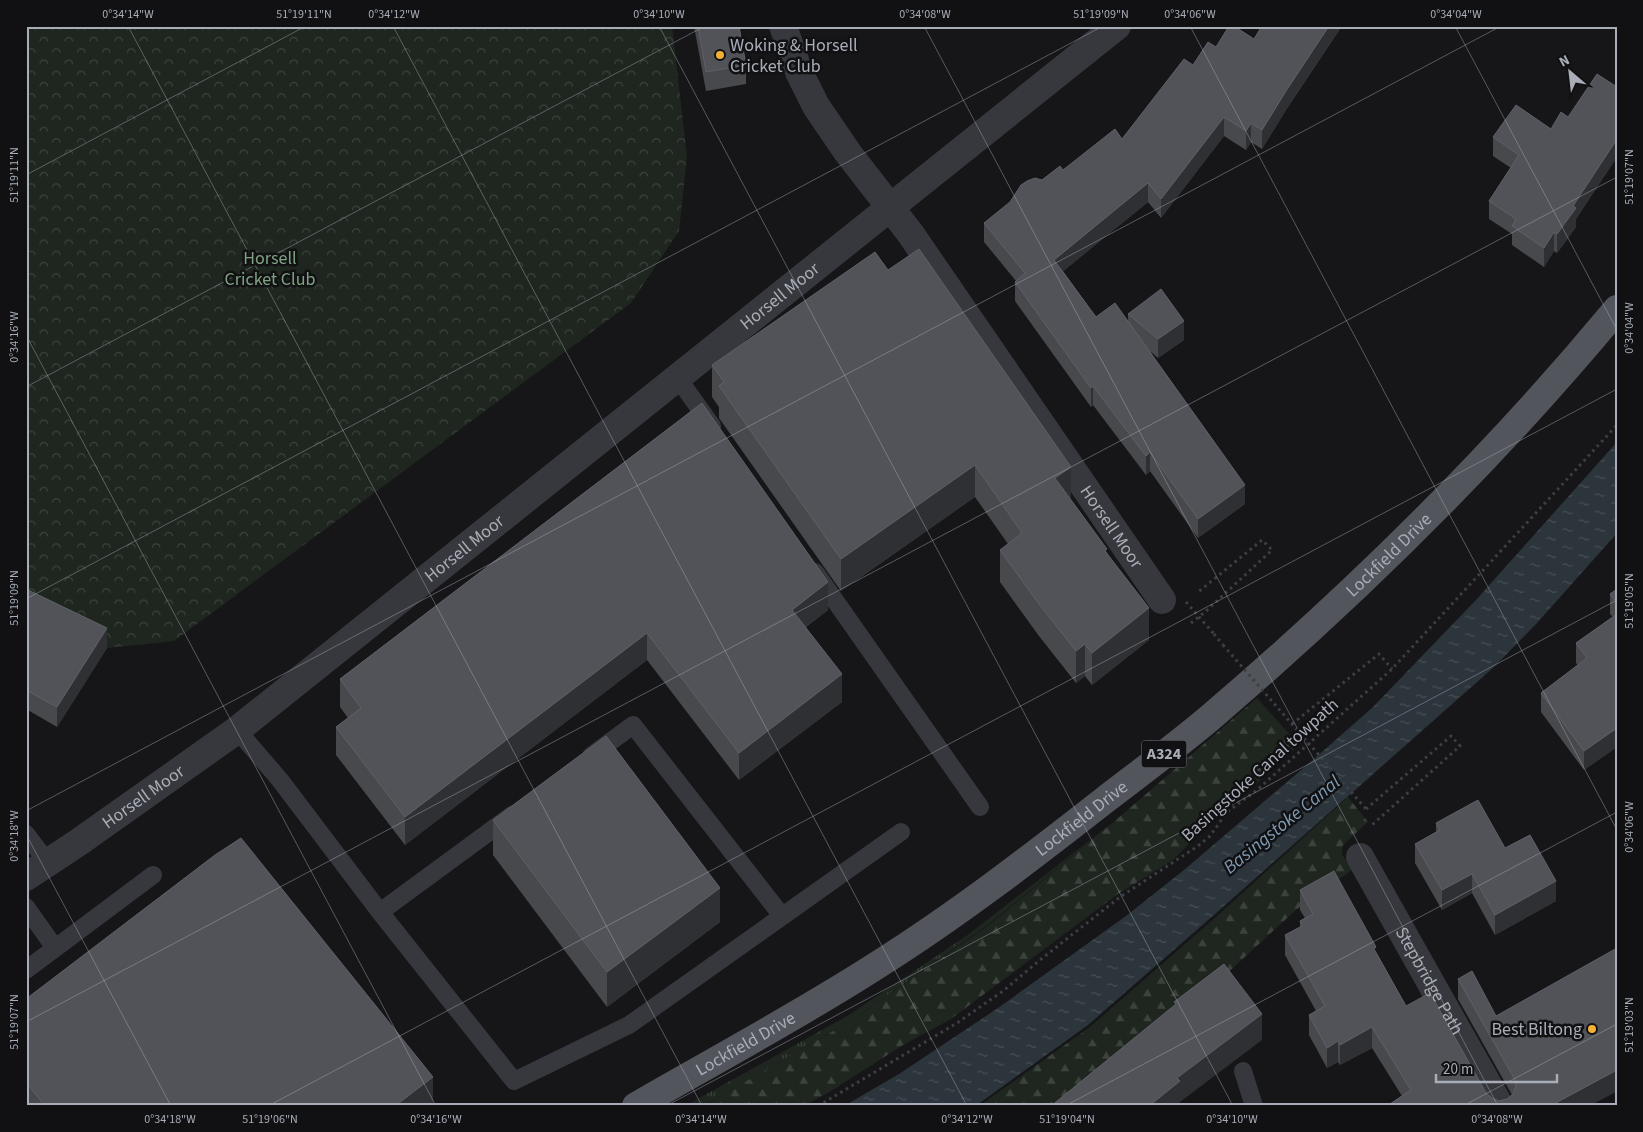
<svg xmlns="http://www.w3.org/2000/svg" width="1643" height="1132" font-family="'Source Sans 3',sans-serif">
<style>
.grass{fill:url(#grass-tufts)}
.forest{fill:url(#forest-firs)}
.park{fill:url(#park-crowns)}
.water{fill:url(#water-ripples)}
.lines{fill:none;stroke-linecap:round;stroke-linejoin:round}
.path{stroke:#3d3f44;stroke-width:3;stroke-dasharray:2.5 4;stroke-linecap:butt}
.service{stroke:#37383d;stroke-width:18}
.minor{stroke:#37383d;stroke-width:28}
.primary{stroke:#53555c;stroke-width:28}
.path-bridge{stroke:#3d3f44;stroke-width:3;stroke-dasharray:2.5 4;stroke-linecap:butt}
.wall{fill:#47494d}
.shaded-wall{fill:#2f3033}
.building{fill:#525359;stroke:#5f6168}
.ticks{fill:none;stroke:#a8adb8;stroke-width:1;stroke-opacity:0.45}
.poi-dot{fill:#f2b134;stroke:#111113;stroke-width:2}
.labels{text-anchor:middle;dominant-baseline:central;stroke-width:5;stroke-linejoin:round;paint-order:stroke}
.shield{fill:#111113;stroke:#7b7e86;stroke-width:1}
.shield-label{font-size:16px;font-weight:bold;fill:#a8adb8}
.poi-label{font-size:18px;fill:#a8adb8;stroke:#111113;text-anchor:start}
.park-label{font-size:18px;fill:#7fa381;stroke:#111113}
.street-label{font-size:18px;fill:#a8adb8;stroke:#111113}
.water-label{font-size:19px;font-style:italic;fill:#7f9bb3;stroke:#111113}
.neatline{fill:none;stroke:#a8adb8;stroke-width:2}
.ticks-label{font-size:12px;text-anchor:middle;fill:#a8adb8}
</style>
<defs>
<pattern id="grass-tufts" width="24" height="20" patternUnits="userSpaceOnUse" patternTransform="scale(1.25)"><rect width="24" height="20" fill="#1e261f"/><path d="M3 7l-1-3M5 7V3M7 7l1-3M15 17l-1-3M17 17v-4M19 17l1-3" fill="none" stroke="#3c433d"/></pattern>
<pattern id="forest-firs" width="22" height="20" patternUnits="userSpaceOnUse" patternTransform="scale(1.25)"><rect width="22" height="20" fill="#1e261f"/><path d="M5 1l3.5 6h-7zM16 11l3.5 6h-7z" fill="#3c433d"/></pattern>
<pattern id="park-crowns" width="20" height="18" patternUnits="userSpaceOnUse" patternTransform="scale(1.25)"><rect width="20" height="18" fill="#1e261f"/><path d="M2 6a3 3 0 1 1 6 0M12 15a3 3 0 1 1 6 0" fill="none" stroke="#3c433d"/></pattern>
<pattern id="water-ripples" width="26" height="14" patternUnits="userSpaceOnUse" patternTransform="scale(1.25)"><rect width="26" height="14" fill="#2c353c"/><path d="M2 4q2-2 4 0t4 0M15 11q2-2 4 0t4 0" fill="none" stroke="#485056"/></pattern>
</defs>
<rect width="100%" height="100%" fill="#161618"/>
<path class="grass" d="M1116,820L989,924L849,1022L703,1106H685L849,1015L969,934Z"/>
<path class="forest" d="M1257,698L1299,745L1250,789L1222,811L1173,860L1118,894L951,1019L903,1045L831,1091L804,1106H703L849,1022L989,925L1116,820Z
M1347,796L1368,822L1343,845L1342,854L1352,870L1297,909L1223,977L1071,1106H979L1090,1027L1216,917L1346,799Z"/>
<path class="park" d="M26,26H672L687,157L679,231L631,303L174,641L107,648L26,608Z"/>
<path class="water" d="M1617,442V533L1537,623L1494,667L1215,914L1088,1025L981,1102L975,1106H844L899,1074L998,1008L1126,916L1184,870L1314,759L1373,707L1476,600Z"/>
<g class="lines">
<path class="path" d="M1191,623L1205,612L1272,550L1262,540L1197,593
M1214,634L1223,645
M1292,724L1379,654L1392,669
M1366,809L1451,736L1460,746L1372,825
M818,1106L957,1023L1003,991L1040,960L1120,897L1198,846L1210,836L1227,812L1257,790L1392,669L1617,425"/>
<path class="service" d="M677,377L712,426
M815,572L980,807
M237,730L280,780L380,912L514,1081L629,1025L901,832
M591,756L633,725L782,916
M26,834L48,863
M26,907L55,948
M380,912L512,815
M26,970L153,875
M1243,1071L1254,1106"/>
<g class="minor">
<path id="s1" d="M783,26L799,72L816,106L848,153L910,233L1162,600"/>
<path id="s2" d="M1360,857L1500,1106"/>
<path id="s3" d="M26,877L79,842L237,730L1117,26"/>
</g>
<path class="primary" id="s4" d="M636,1106C717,1059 800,1015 879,964C958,914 1032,857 1106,799C1141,772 1178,745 1212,716C1357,592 1495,456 1617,309"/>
<path class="path-bridge" d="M1186,602L1214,634
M1223,645L1366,809"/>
</g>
<path class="wall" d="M694,26H739L746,65V84L706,91Z
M1262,26H1342L1286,110L1262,149L1251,142L1246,150L1224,136L1161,218L1148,202L1063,271L1096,317L1128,320V314L1184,340L1158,358L1150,351L1245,504L1198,538L1150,471L1146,475L1093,405L1091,407L1015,301V282L1016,281L984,242V223L1042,180L1063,170L1122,139L1193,65L1216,47L1254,39Z
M1617,87V157L1576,219V227L1557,253L1554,251L1544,267L1512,245V234L1489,219V201L1511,168L1493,156V137L1551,129Z
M888,270L1070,499L1107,553L1149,640L1092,685L1085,676L1076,683L1039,636L1000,582V550L1008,544L975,497L841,591L719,418V407L712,397V365Z
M702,403L828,610L806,627L842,702L739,780L647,660L405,845L336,755V727L348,718L340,707V679Z
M26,589L107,648L57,727L26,709Z
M1617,589V747L1584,770L1541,712V693L1578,665L1576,663V643L1613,617L1610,614V594Z
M493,820L720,922L607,1007L493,855Z
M1436,823L1505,848L1556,901L1495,935L1472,893L1442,910L1415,863V844L1436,832Z
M1300,890L1376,952L1406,1006L1492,1098L1499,1101L1507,1099L1512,1095L1458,999V979L1496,1016L1617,1091L1589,1106H1387L1402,1096L1372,1048L1340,1065L1338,1062L1327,1068L1309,1035V1015L1316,1011L1285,955V935L1300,927V921L1305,918L1300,910Z
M26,999L433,1106H26Z"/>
<path class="shaded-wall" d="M1329,26H1342L1286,110L1262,149V130L1286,91Z
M1224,117V136L1161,218V199Z
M1251,123V142L1246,150V131Z
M1617,139V157L1576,219V227L1557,253V234L1573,206Z
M1148,183V202L1054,279V260Z
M1554,232V251L1544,267V248Z
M1184,321V340L1158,358V339Z
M1093,386V405L1091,407V388Z
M1150,452V471L1146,475V456Z
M975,465V497L841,591V559Z
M1071,467V499L1055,478Z
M1245,485V504L1198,538V519Z
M828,582V610L792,637V610Z
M1149,608V640L1092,685V653Z
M107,628V648L57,727V707Z
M647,633V660L405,845V817Z
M1085,644V676L1076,683V651Z
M842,674V702L739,780V753Z
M1617,728V747L1584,770V751Z
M1472,874V893L1442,910V890Z
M1556,881V901L1495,935V915Z
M720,888V922L607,1007V972Z
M1262,1014V1040L1180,1102V1106H1149L1177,1078Z
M1372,1027V1048L1340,1065V1045Z
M1338,1041V1062L1327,1068V1048Z
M1617,1070V1091L1589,1106H1550Z
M433,1077V1106H395Z"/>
<path class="building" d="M698,26H739L746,65L706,72Z
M1229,26H1234L1254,39L1262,26H1329L1286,91L1262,130L1251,123L1246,131L1224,117L1161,199L1148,183L1054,260L1096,317L1115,303L1245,485L1198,519L1150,452L1146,456L1093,386L1091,388L1015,282L1025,273L984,223L1010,202L1021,185L1027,181L1035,178L1042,180L1060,166L1063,170L1115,129L1122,139L1184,59L1193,65L1208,42L1216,47Z
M1597,74L1617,87V139L1573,206L1576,208L1557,234L1554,232L1544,248L1512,226L1516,219L1489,201L1519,155L1493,137L1516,105L1551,129L1561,112L1568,117Z
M919,249L1071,467L1055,478L1107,549L1105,551L1149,608L1092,653L1085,644L1076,651L1039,604L1000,550L1022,533L975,465L841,559L719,386L724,382L712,365L875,252L888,270Z
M1161,289L1184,321L1158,339L1128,314Z
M702,403L828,582L792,610L842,674L739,753L647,633L405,817L336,727L361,708L340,679Z
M26,589L107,628L57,707L26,690Z
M1617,589V603L1610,594Z
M1617,614V728L1584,751L1541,693L1587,658L1576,643Z
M606,736L720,888L607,972L493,820Z
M1478,800L1505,848L1530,835L1556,881L1495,915L1472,874L1442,890L1415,844L1440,830L1436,823Z
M241,838L433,1077L395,1106H45L26,1082V999L215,855Z
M1334,871L1376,947L1374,949L1406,1006L1430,993L1486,1093L1492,1098L1499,1101L1507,1099L1513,1094L1516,1086L1514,1078L1458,979L1472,971L1496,1016L1617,948V1070L1550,1106H1387L1411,1090L1372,1027L1340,1045L1338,1041L1327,1048L1309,1015L1325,1006L1285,935L1302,926L1300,921L1313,914L1300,890Z
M1224,964L1262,1014L1177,1078L1180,1081L1149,1106H1051L1176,1004L1174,1002Z"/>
<path class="ticks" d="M128,26L702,1106M393,26L967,1106M659,26L1233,1106M924,26L1498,1106M1190,26L1617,830M1455,26L1617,330M26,175L306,26M26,335L436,1106M26,387L705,26M26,599L1103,26M26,811L1501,26M26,834L171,1106M26,1022L1617,177M268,1106L1617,389M666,1106L1617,600M1065,1106L1617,812M1463,1106L1617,1024"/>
<g class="poi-dot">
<circle cx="720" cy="55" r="5"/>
<circle cx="1592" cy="1029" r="5"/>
</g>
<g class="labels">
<rect class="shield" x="1141.5" y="740.5" width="45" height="27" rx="4"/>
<g class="shield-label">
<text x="1164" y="754">A324</text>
</g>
<g class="poi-label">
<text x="730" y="45">Woking &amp; Horsell<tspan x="730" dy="21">Cricket Club</tspan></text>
<text x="1582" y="1029" text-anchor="end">Best Biltong</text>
</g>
<g class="park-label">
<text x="270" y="258">Horsell<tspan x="270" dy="21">Cricket Club</tspan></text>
</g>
<g class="street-label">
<text stroke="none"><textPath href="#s3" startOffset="952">Horsell Moor</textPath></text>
<text stroke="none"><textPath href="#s1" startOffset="601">Horsell Moor</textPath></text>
<text stroke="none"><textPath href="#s3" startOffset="548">Horsell Moor</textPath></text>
<text stroke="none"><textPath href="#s4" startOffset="936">Lockfield Drive</textPath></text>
<text transform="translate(1260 770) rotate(-42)">Basingstoke Canal towpath</text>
<text stroke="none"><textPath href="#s3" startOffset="142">Horsell Moor</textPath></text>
<text stroke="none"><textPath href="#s4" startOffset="531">Lockfield Drive</textPath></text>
<text stroke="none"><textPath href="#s2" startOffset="142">Stepbridge Path</textPath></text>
<text stroke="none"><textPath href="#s4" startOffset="126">Lockfield Drive</textPath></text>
</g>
<g class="water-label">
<text transform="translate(1282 825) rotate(-39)">Basingstoke Canal</text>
</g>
</g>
<rect width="1643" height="1132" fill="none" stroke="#111113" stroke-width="55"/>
<g transform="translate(1570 72) rotate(332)" stroke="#111113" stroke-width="4" paint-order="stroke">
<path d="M0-4L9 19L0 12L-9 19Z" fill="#a8adb8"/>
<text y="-8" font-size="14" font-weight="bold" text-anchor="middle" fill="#a8adb8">N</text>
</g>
<path d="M1436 1074v8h121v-8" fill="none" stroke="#a8adb8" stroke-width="2.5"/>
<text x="1443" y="1074" font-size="15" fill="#a8adb8" stroke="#111113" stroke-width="4" paint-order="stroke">20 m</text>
<rect x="28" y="28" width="1588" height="1076" class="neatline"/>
<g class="ticks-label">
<text x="128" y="18">0°34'14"W</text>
<text x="304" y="18">51°19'11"N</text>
<text x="394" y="18">0°34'12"W</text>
<text x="659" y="18">0°34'10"W</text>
<text x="925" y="18">0°34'08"W</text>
<text x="1101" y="18">51°19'09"N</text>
<text x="1190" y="18">0°34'06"W</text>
<text x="1456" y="18">0°34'04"W</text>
<text transform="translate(14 175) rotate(-90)" y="4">51°19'11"N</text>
<text transform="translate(1629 177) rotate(-90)" y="4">51°19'07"N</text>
<text transform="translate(1629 328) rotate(-90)" y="4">0°34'04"W</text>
<text transform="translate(14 337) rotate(-90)" y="4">0°34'16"W</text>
<text transform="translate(14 598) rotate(-90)" y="4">51°19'09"N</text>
<text transform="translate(1629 601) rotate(-90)" y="4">51°19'05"N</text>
<text transform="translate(1629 827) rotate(-90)" y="4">0°34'06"W</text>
<text transform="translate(14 836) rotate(-90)" y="4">0°34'18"W</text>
<text transform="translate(14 1022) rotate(-90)" y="4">51°19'07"N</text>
<text transform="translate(1629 1025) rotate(-90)" y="4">51°19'03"N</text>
<text x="170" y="1123">0°34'18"W</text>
<text x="270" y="1123">51°19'06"N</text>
<text x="436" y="1123">0°34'16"W</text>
<text x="701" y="1123">0°34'14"W</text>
<text x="967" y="1123">0°34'12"W</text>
<text x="1067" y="1123">51°19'04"N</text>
<text x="1232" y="1123">0°34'10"W</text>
<text x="1497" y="1123">0°34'08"W</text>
</g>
</svg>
